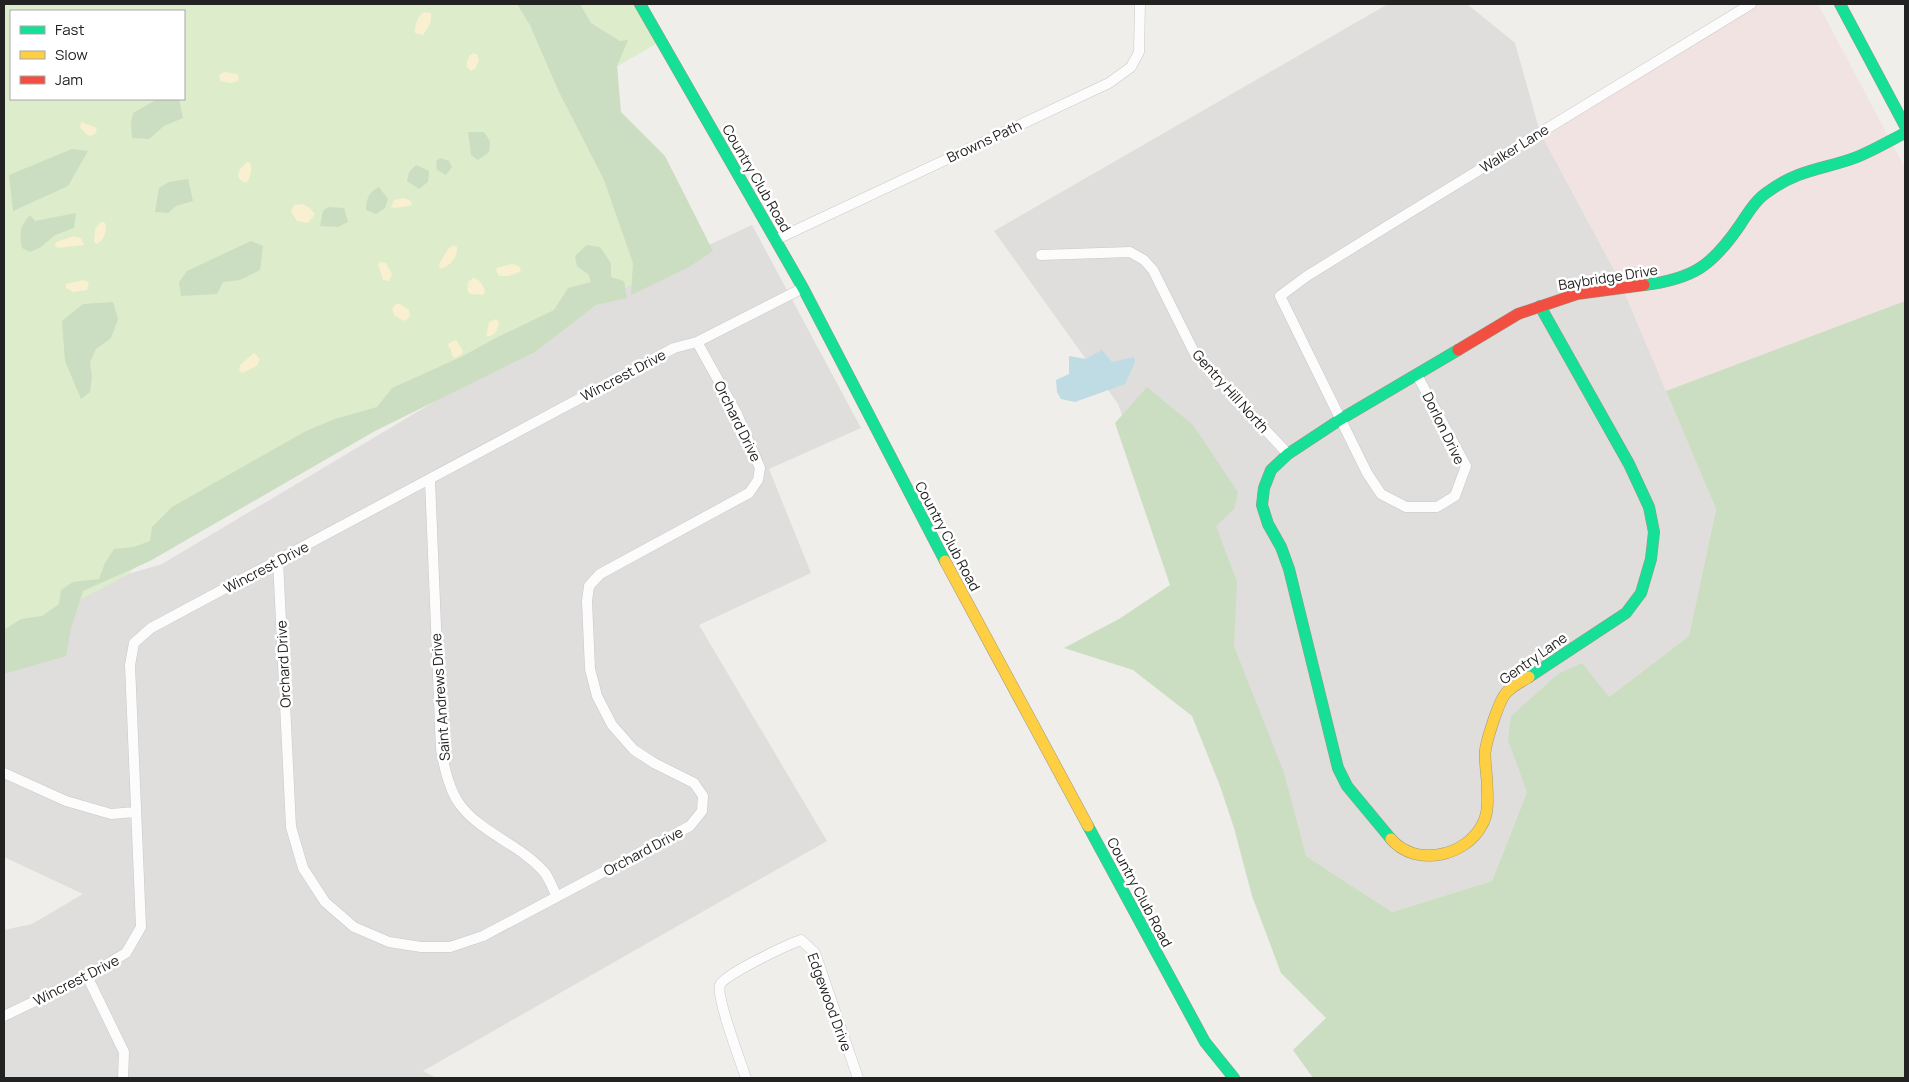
<svg xmlns="http://www.w3.org/2000/svg" width="1909" height="1082" font-family="Manrope,sans-serif">
<style>
.residential{fill:#dfdedc;fill-rule:evenodd}
.commercial{fill:#f1e3e1}
.grass{fill:#ddeccb;fill-rule:evenodd}
.forest{fill:#cbdec1}
.sand{fill:#f8f0d0}
.water{fill:#bfdbe3}
.lines{fill:none;stroke-linecap:round;stroke-linejoin:round}
.street-casing{stroke:#c9c8c7;stroke-width:11}
.fast-casing{stroke:#999a82;stroke-width:12}
.slow-casing{stroke:#999a82;stroke-width:12}
.jam-casing{stroke:#999a82;stroke-width:12}
.street{stroke:#fdfcfc;stroke-width:10}
.fast{stroke:#16e098;stroke-width:11}
.slow{stroke:#ffcf43;stroke-width:11}
.jam{stroke:#f24e42;stroke-width:11}
.labels{text-anchor:middle;dominant-baseline:central;stroke-width:5;stroke-linejoin:round;paint-order:stroke}
.street-label{font-size:14px;fill:#222;stroke:#fff}
</style>
<rect width="100%" height="100%" fill="#f0eeeb"/>
<path class="residential" d="M1388,4H1467L1515,43L1540,132L1618,277L1716,509L1689,636L1609,697L1527,792L1492,881L1392,912L1306,856L1189,598L1118,404L994,231Z
M752,225L861,428L769,469L811,573L699,625L827,841L423,1071L437,1078H4V930L32,924L83,894L4,857V640L128,574L162,564L655,270ZM89,969L125,1043L86,984L62,982Z"/>
<path class="commercial" d="M1757,4H1818L1905,168V301L1666,391L1618,277L1540,132Z"/>
<path class="grass" d="M4,4H640L661,41L573,92L655,270L596,305L160,545L128,574L4,640ZM11,11H184V99H11Z"/>
<path class="forest" d="M517,4H580L591,23L620,41L628,40L617,66L621,112L665,156L713,251L689,267L631,295L633,263L604,180L558,90L530,25Z
M158,99H179L183,118L164,126L149,139L132,138L131,122L133,113Z
M468,132H484L490,141L489,152L478,160L471,155Z
M72,149L88,151L68,186L13,211L9,175Z
M440,158L449,161L452,167L446,175L437,170L436,161Z
M416,165L429,171L428,182L419,189L407,181L409,172Z
M188,179L193,201L176,206L168,213L155,212L159,188L169,182Z
M379,187L388,199L385,208L376,214L366,210C367,198 368,193 379,187Z
M328,207L344,208L348,222L338,227L320,226L323,211Z
M76,213L74,228L55,235L41,247L30,252L22,248C19,232 20,226 30,215L35,221Z
M251,241L263,246L260,270L240,280L223,282L217,294L181,296L179,282L187,271Z
M587,245L600,247L611,263V277L624,281L627,298L596,305L535,352L375,431L150,561L83,591L71,628L66,656L4,674V630L21,619L42,616L59,604L61,590L73,582L99,579L105,563L114,549L134,547L150,541L152,527L172,507L306,431L335,419L377,407L392,388L461,357L494,339L554,310L568,288L591,282L589,275L577,266L575,256Z
M1905,301V1078H1313L1293,1050L1326,1018L1281,973L1252,896L1234,828L1220,786L1192,716L1133,670L1064,648L1119,619L1170,585L1115,423L1147,387L1193,425L1238,492L1234,509L1216,526L1237,582L1234,646L1284,773L1306,856L1392,912L1492,881L1527,792L1508,740L1511,716L1558,674L1582,663L1609,697L1689,636L1716,509L1666,391Z
M113,302L118,319L111,338L96,349L90,362L92,377L90,392L81,399L65,361L62,321L83,304Z"/>
<path class="sand" d="M424,12L431,13C432,23 428,27 423,35L415,33C414,27 418,15 424,12Z
M473,53L478,55L479,61L475,69L471,71L467,67C466,61 468,56 473,53Z
M224,72L237,74L239,77L238,81L230,83L220,81L219,75Z
M81,122L95,127L97,130L95,134L90,136L86,134L80,127Z
M247,162L250,163C253,168 250,180 246,183L240,180L238,176L240,169Z
M404,198L411,201L412,204L410,206L395,208L391,207L394,200Z
M303,204L310,208L315,214L308,223L297,221L291,212L294,205Z
M101,222H104L106,225C106,232 104,241 97,244L94,242L95,229Z
M74,236L81,238L84,245L58,248L55,246L56,242Z
M454,245L457,247C458,258 450,266 440,269L439,264L448,249Z
M381,262L386,263L392,274L389,281L383,280L378,264Z
M511,264L517,265L521,269L520,272L508,276H499L496,271L497,268Z
M473,278C480,279 483,285 485,291L483,295L470,294L467,290L468,282Z
M83,280L89,282L87,290L73,292L66,288V284Z
M396,304H400L409,310L410,315L408,319L403,321L394,315L392,309Z
M496,319L499,322C498,330 495,337 486,336L489,322Z
M456,340L463,351L462,354L455,358L452,356L451,350L448,346L449,343Z
M254,353L260,359L257,366L242,373L239,370L240,365Z"/>
<path class="water" d="M1102,350L1112,362L1134,357L1135,362L1125,384L1075,402L1061,399L1057,392L1056,380L1069,374V356L1086,359Z"/>
<g class="lines">
<defs>
<path id="street" d="M775,240L1109,83L1131,67L1139,52L1140,4
M1041,255L1130,252L1144,260L1153,270L1196,356L1288,454
M1417,375L1466,466L1455,496L1437,507H1406L1381,494L1367,473L1280,296L1307,276L1394,222L1751,4
M430,480L441,749C444,767 449,791 461,806C483,834 523,846 545,873C550,880 553,889 557,897
M278,560L291,827L303,868L325,902L354,927L389,942L421,947H450L483,936L690,826L702,811L703,796L694,783L654,763L634,750L612,725L597,696L590,669L587,601L589,586L600,574L749,493L758,480L760,468L737,414L697,342
M4,773L66,801L111,814L135,812
M87,976L124,1052L123,1078
M4,1016L87,976L126,953L141,927L130,665L134,643L151,628L674,348L697,342L803,288
M746,1078C741,1063 716,997 720,985C723,975 789,944 801,940L815,953L858,1078"/>
<path id="fast" d="M640,4L803,288L945,561
M1840,4L1905,126
M1644,285C1693,279 1712,266 1740,225C1748,213 1756,199 1769,191C1799,169 1826,169 1857,157C1874,150 1889,141 1905,133
M1529,677L1626,613L1641,593L1651,559L1654,532L1649,507L1629,464L1540,306
M1088,826L1205,1042L1234,1078
M1391,839L1347,786L1338,768L1289,569L1281,547L1268,524L1262,505L1264,488L1271,470L1288,454L1341,419L1458,350"/>
<path id="slow" d="M945,561L1088,826
M1391,839C1416,868 1466,856 1482,825C1490,811 1487,795 1487,780C1486,771 1485,761 1485,753C1486,742 1499,699 1507,692C1513,686 1522,681 1529,677"/>
<path id="jam" d="M1458,350L1518,314L1577,294L1644,285"/>
</defs>
<use href="#street" class="street-casing"/>
<use href="#fast" class="fast-casing"/>
<use href="#slow" class="slow-casing"/>
<use href="#jam" class="jam-casing"/>
<use href="#street" class="street"/>
<use href="#fast" class="fast"/>
<use href="#slow" class="slow"/>
<use href="#jam" class="jam"/>
</g>
<g class="labels">
<g class="street-label">
<text transform="translate(984 141) rotate(-25)">Browns Path</text>
<text transform="translate(1514 148) rotate(-32)">Walker Lane</text>
<text transform="translate(757 178) rotate(60)">Country Club Road</text>
<text transform="translate(1608 277) rotate(-9)">Baybridge Drive</text>
<text transform="translate(623 375) rotate(-28)">Wincrest Drive</text>
<text transform="translate(1231 391) rotate(48)">Gentry Hill North</text>
<text transform="translate(738 421) rotate(64)">Orchard Drive</text>
<text transform="translate(1444 428) rotate(64)">Dorlon Drive</text>
<text transform="translate(948 536) rotate(62)">Country Club Road</text>
<text transform="translate(266 567) rotate(-28)">Wincrest Drive</text>
<text transform="translate(1533 658) rotate(-35)">Gentry Lane</text>
<text transform="translate(283 664) rotate(-93)">Orchard Drive</text>
<text transform="translate(440 697) rotate(-94)">Saint Andrews Drive</text>
<text transform="translate(643 851) rotate(-28)">Orchard Drive</text>
<text transform="translate(1140 892) rotate(62)">Country Club Road</text>
<text transform="translate(76 980) rotate(-27)">Wincrest Drive</text>
<text transform="translate(830 1002) rotate(70)">Edgewood Drive</text>
</g>
</g>
<rect width="1909" height="1082" fill="none" stroke="#222222" stroke-width="10"/>
<rect x="10" y="10" width="175" height="90" fill="#ffffff" stroke="#a7a7a7"/>
<rect x="20" y="26" width="25" height="8" fill="#16e098" stroke="#a7a7a7"/>
<text x="55" y="35" font-size="15" fill="#222222">Fast</text>
<rect x="20" y="51" width="25" height="8" fill="#ffcf43" stroke="#a7a7a7"/>
<text x="55" y="60" font-size="15" fill="#222222">Slow</text>
<rect x="20" y="76" width="25" height="8" fill="#f24e42" stroke="#a7a7a7"/>
<text x="55" y="85" font-size="15" fill="#222222">Jam</text>
</svg>
